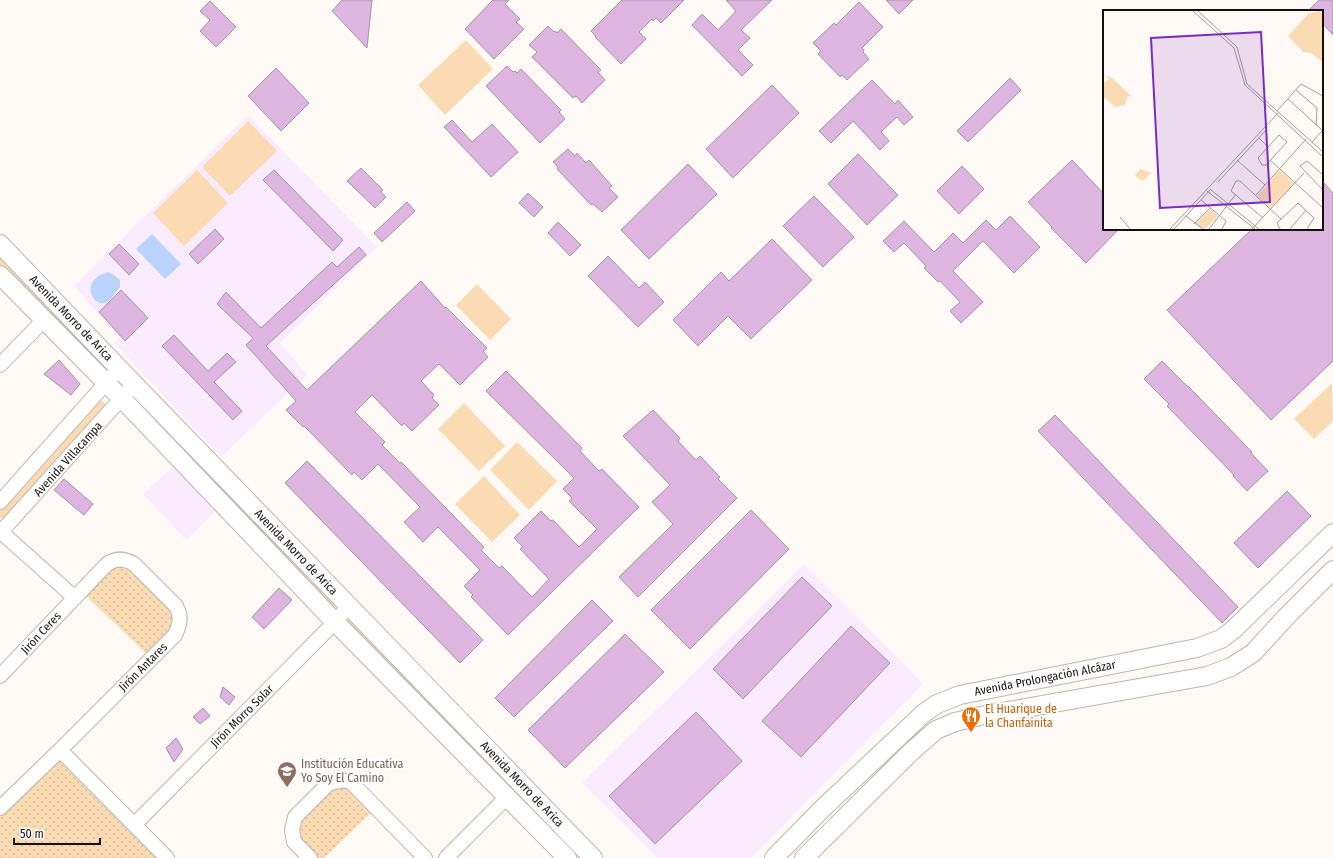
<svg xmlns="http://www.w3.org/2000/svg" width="1333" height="858" font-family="'Fira Sans Condensed',sans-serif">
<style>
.education{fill:#fbebfe}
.grass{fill:#fbdbb4}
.park{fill:url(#park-dots)}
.water{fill:#bad3fb}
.building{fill:#deb4e1;stroke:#9e979e}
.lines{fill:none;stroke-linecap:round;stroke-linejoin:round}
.minor-casing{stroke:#bbb5ac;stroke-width:16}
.major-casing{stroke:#bbb5ac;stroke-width:20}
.minor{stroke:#fff;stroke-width:14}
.major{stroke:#fff;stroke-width:18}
.labels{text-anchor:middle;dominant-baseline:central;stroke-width:3.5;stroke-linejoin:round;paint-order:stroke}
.street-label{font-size:12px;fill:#13110e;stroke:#fff}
.food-label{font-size:12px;fill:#c56008;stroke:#fff;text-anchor:start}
.education-label{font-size:12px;fill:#785e54;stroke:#fff;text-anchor:start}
.inset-road{fill:none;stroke:#a19d99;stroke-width:1}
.view{fill:#7b2cbf;fill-opacity:0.15;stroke:#7b2cbf;stroke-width:2}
.inset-edge{fill:none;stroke:#13110e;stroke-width:2}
</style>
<defs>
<pattern id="park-dots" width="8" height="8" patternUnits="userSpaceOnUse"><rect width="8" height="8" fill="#fbdbb4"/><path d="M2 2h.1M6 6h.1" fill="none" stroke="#d6bb9a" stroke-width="1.8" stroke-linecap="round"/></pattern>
</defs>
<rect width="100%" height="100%" fill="#fffaf5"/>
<path class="education" d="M248,115L377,247L280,343L307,375L221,457L114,343L120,337L74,286Z
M173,466L216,511L186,540L143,494Z
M804,564L923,684L751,858H657L582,783Z"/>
<path class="grass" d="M466,40L493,69L445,115L418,85Z
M248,121L277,151L230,196L202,167Z
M197,170L228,203L184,246L153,213Z
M0,254L110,368L103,375L0,267Z
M477,284L511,319L490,340L456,305Z
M1332,383L1333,421L1314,439L1294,419Z
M136,392L340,602L333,609L130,400Z
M101,400L106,405L3,518H0V509Z
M464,403L505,446L479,471L438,429Z
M517,442L557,481L529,510L490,470Z
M484,476L520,515L492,542L455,504Z
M352,616L587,858H574L346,622Z"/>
<path class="park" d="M121,566L130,568L171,609L174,616L172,628L147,654L85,595L111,568Z
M63,758L161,858H0V814L56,759Z
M348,784L373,811L324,858H315L297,840L298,815L323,791Z"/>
<path class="water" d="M152,234L181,264L165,279L136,249Z
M108,272L114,275L120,280V287C116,292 112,299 107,302C93,310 78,280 108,272Z"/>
<path class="building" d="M342,0H372L367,48L332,11Z
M493,0H509L505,4L520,19L516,22L524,29L494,59L465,29Z
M622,0H684L661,23L656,18L653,21L652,19L639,32L646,39L621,64L595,37L596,36L591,31Z
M726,0H772L741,30L750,38L738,50L753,65L742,76L692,25L702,14L718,30L736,11Z
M886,0H913L899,14Z
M1319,0H1333V35L1322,23V11H1308Z
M210,1L236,27L216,47L200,31L210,20L200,11Z
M859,2L883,27L862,48L864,50L863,52L869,59L847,80L842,75L840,77L818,54L821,51L813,43L834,23L836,25Z
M548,26L554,32L555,31L557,33L561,29L601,70L598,72L605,80L582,103L576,96L573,98L532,57L537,52L529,45Z
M507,66L513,72L515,71L517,73L521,69L561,110L559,112L565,119L540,143L486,86Z
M276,68L309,103L281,131L248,96Z
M1010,78L1021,90L968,142L957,131Z
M872,80L895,104L898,100L913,117L904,125L897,117L881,132L889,141L880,150L853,121L831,143L819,131Z
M772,85L799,113L733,178L706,149Z
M452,120L472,142L492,124L518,152L491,177L444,127Z
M568,149L575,156L577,153L586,163L589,160L612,186L609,188L618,197L602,212L593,204L591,205L557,169L558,167L553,162Z
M858,154L898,195L867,225L828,184Z
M1072,160L1104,194V229H1119L1086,263L1051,228L1052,227L1028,202Z
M688,164L717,194L649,259L621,230Z
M962,166L984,189L959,214L937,191Z
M361,168L383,190L381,192L386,197L375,208L347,181Z
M274,170L343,240L333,251L263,180Z
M1322,181L1333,193V361L1271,420L1167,310L1252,229H1322Z
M528,193L543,207L534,217L519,203Z
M814,196L854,237L823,267L783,226Z
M407,202L415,211L382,242L374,233Z
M1010,216L1040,247L1014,273L983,241L953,271L983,302L961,323L950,311L960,302L940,281L938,282L924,268L926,266L904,243L894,252L883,241L904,221L934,252L953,233L963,243L986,220L996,230Z
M558,222L581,245L570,256L548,233Z
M215,229L224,239L198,264L189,254Z
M772,239L812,280L751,339L728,316L698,346L673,320L721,272L729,281Z
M119,244L139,264L129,275L109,254Z
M359,247L366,255L266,346L307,390L421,281L445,308L446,307L487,348L483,351L488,357L460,385L439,364L421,381L434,395L432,398L439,405L412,431L404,423L402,426L372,395L355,412L385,442L382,445L400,463L401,462L484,547L481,550L499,568L502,566L532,597L549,579L520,549L523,547L514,538L541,511L551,521L553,520L579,547L597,529L569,501L572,498L563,489L574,478L486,391L506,371L582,448L580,451L599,471L602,469L639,507L508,635L471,597L473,595L464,586L480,570L438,527L423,542L404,522L420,507L378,464L362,480L354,472L352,475L304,426L303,427L286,410L296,401L246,345L253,338L217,304L226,292L261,328L332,262L337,267Z
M608,256L639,288L645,282L664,302L638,327L588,276Z
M121,290L148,318L125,341L99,312Z
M174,335L208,371L227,353L236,362L214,382L242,411L233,420L162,346Z
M59,360L80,384L71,395L44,374Z
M1162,361L1187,386H1188L1252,452L1251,453L1268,471L1247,491L1233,476L1234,475L1167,406L1169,404L1144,379Z
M653,410L680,438L678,441L696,460L700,456L720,477L718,479L737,498L638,597L619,577L673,524L652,502L670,485L623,436Z
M1055,415L1238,607L1222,623L1038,431Z
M307,461L483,640L460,663L285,483Z
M64,479L93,504L84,515L54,490Z
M1287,491L1311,516L1258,568L1234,543Z
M751,510L789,549L690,649L651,610Z
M802,577L832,606L743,699L713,669Z
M279,588L292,600L264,629L252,617Z
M592,600L613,621L514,717L495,698Z
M851,626L890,663L801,757L762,721Z
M625,634L664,672L565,768L528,730Z
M223,687L235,697L229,705L220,697Z
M203,708L210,716L200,724L193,717Z
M696,712L742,761L655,844L609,796Z
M176,738L183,749L174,762L166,748Z"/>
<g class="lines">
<defs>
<path id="minor" d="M0,365L44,320
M0,502L113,375
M0,531L75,598
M0,533L128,391
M0,676L107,564C116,558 124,558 134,564L176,606C182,617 180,624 175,635L60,750L0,808
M60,750L167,858
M134,825L330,627L349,606
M310,858L294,842L292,830L295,817L328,784L338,781H350L425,858
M446,858L507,797"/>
<path id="major" d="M0,244L134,384L593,858
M0,275L127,404L335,622L567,858
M774,858L823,808L924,713L937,704L960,695L1197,648L1221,639L1233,630L1333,533
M804,858L911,752L936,730L955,722L980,716L1207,676L1231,667L1253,653L1288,615L1333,570"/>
</defs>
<use href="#minor" class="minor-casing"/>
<use href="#major" class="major-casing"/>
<use href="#minor" class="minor"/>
<use href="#major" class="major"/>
</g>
<defs>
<symbol id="restaurant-pin" viewBox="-11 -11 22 30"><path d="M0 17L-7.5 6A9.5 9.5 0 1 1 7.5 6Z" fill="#e8710a" stroke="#fff"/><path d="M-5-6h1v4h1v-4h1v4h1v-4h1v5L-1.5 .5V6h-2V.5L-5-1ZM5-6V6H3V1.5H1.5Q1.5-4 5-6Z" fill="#fff"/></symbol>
<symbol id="school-pin" viewBox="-11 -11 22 30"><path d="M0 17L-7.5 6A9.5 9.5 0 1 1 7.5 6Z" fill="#8d6e63" stroke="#fff"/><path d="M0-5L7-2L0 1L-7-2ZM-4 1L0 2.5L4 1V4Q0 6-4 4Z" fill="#fff"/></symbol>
</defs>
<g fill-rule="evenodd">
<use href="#restaurant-pin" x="960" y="705" width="22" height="30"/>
<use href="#school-pin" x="276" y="760" width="22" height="30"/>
</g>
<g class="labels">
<g class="street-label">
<text transform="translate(71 318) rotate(46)">Avenida Morro de Arica</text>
<text transform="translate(68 459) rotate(-48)">Avenida Villacampa</text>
<text transform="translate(296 552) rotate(46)">Avenida Morro de Arica</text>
<text transform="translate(41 633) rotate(-47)">Jirón Ceres</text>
<text transform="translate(143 667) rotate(-45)">Jirón Antares</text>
<text transform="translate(1045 678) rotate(-11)">Avenida Prolongación Alcázar</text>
<text transform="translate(242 716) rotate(-45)">Jirón Morro Solar</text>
<text transform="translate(522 784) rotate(46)">Avenida Morro de Arica</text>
</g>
<g class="food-label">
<text x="985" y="709">El Huarique de<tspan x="985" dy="14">la Chanfainita</tspan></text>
</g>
<g class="education-label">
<text x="301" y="764">Institución Educativa<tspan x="301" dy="14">Yo Soy El Camino</tspan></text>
</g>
</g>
<g transform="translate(1103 10)">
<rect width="220" height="220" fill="#fffaf5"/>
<path d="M216,1L220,4V52L208,43L200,42L185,26L206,3ZM0,65L8,67L29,87L25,86L22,95L12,97L0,86V74L6,68ZM37,159L48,163L40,171L32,166Z" fill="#fbdbb4"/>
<path d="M176,160L191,173L168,198L154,186ZM107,199L115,206L102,219L92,214Z" fill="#fbdbb4"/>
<path class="inset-road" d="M90,1L131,38L142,75L220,147M95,1L134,37L144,74L220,142M193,80L214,98M185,89L219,120M174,101L198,74L220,86M213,115L214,98M176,125L184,132L163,155H159L155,148ZM156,128L165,137M209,132L220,120M134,150L162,175M167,150L220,198M220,165L204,151L197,156L220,180M115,172L164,119M107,179L156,219M104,181L152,219M153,185L203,129M98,190L123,211L119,219M83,206L100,219M17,207L27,219M160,208L128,181L133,171H137L178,209M91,214L107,198M67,219L175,103M71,219L108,179M106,219L133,184M149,219L201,163M177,219L174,213L195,193L211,208L204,219M187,219L203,200"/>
<path class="view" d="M158,22L167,192L57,198L48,28Z"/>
<rect width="220" height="220" class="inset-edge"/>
</g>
<path d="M14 838v6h86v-6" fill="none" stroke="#13110e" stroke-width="2"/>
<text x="20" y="838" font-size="12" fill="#13110e" stroke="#ffffff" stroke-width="3" paint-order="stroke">50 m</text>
</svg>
